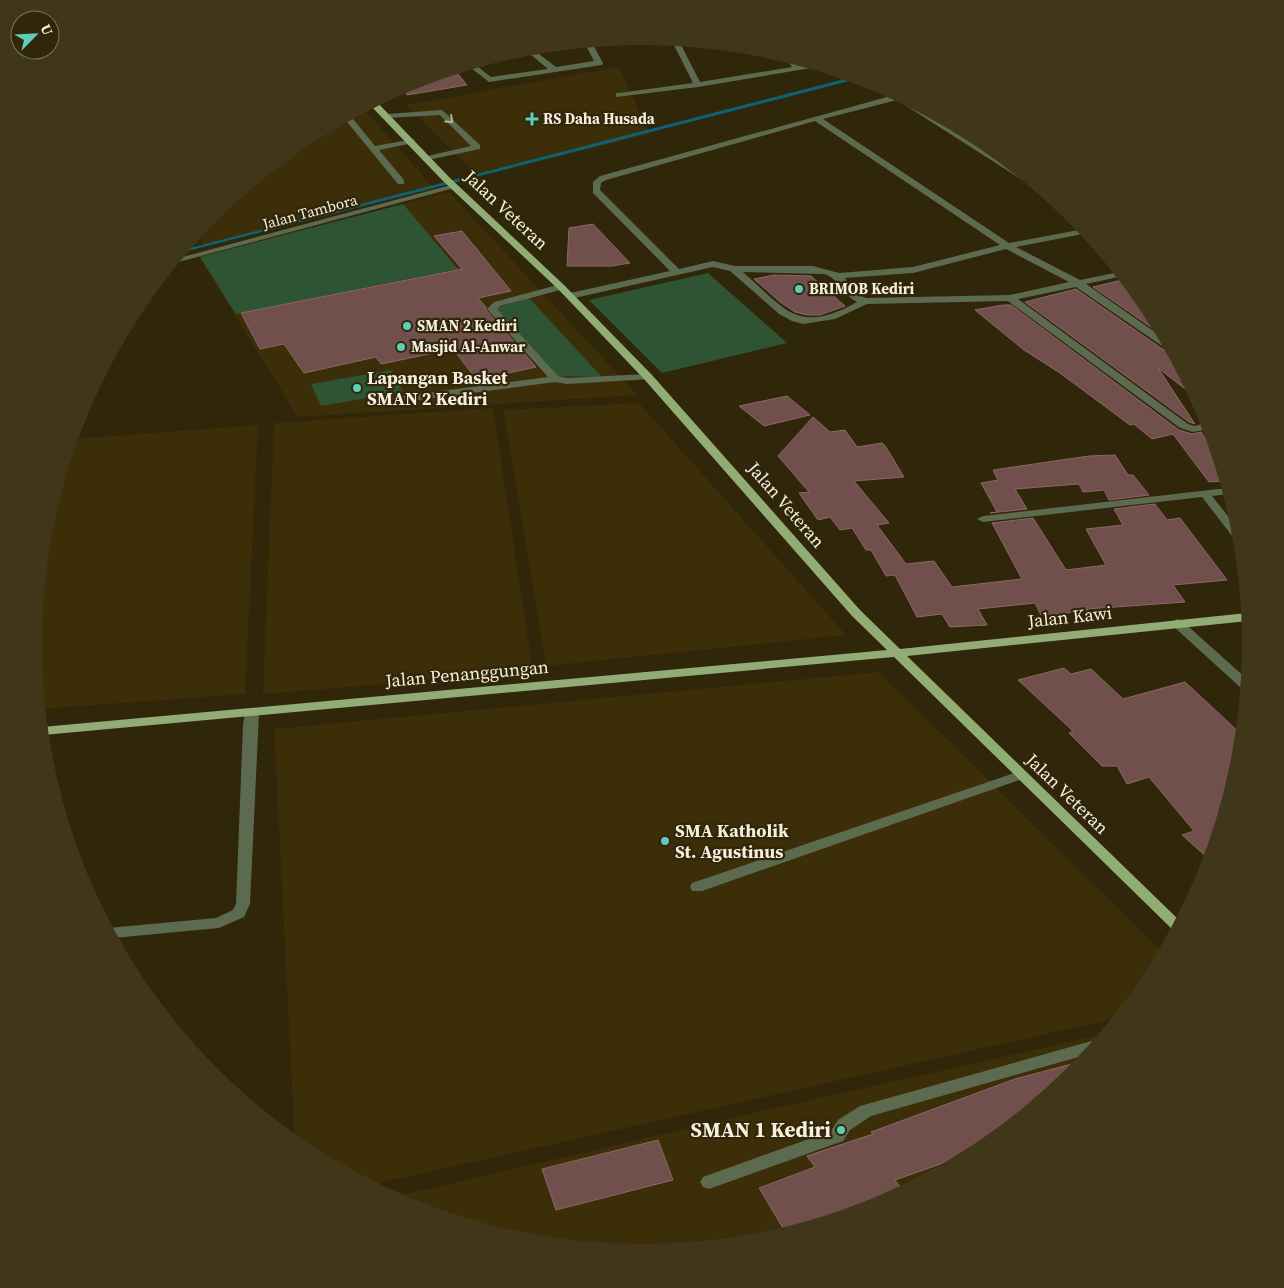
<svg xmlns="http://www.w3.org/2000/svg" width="1284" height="1288" viewBox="0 0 1284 1288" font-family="'Source Serif 4',serif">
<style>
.built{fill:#3c2e08}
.green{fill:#2e5433}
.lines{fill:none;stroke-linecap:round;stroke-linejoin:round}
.stream{fill:#0b6375;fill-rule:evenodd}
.building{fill:#714f4c;stroke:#8b6865}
.minor{fill:#5c6a4f;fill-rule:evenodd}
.major{fill:#91ad75;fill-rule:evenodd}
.oneway{stroke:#b1b39e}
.poi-dot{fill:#5dceb9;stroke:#302609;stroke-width:2}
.labels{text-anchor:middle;stroke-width:4.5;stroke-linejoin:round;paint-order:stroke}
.far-poi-label{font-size:15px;font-weight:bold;fill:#f6efdf;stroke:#302609;text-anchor:start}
.far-street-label{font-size:15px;fill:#f6efdf;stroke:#302609}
.street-label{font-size:18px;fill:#f6efdf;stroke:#302609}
.poi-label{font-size:18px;font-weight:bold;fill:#f6efdf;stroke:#302609;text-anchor:start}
.near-poi-label{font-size:21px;font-weight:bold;fill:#f6efdf;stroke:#302609;text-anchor:end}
</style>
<rect width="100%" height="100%" fill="#302609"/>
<!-- built -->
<path class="built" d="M619 67 650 134 478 176 406 105Z
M362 107 435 189 205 246 196 233 212 214 304 138Z
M449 192 637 395 298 417 198 256Z
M639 403 846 635 546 666 503 410Z
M493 408 533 672 263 694 274 423Z
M258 425 245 694 40 709 34 644 45 525 72 439Z
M879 672 1163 953 1148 982 1118 1018 370 1185 304 1150 295 1143 274 729Z
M1105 1034 1072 1074 980 1150 875 1206 760 1241 642 1252 523 1241 409 1206 393 1197 762 1111Z"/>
<!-- green -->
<path class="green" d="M403 204 458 269 236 314 200 257Z
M708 273 787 343 662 373 589 300Z
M529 298 602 377 555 376 496 308Z
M391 370 403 392 321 406 311 384Z"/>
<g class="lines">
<!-- stream -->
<path class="stream" d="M856 76 861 78 180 253 182 250Z"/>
</g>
<!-- building -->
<path class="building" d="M454 69 467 85 407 95 405 85Z
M593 224 630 263 612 266H567L569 228Z
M462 231 511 291 478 298 486 307V310L536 367 477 380 453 349 381 364 376 357 304 373 284 344 260 349 241 313 462 269 434 236Z
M774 275 811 276 845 306 820 315H807L795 312 780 302 754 279Z
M1126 279 1148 306 1164 336 1093 287Z
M1076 289 1164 350H1171L1170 354 1175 357 1197 398 1158 368 1195 424 1189 422 1025 302Z
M1003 305H1011L1179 430 1192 434 1201 432 1218 458 1225 481 1209 482 1173 434 1152 439 1134 424 1130 425 1060 373 1024 350 975 310Z
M787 396 810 415 764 426 739 406Z
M813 417 830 432 845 430 857 447 882 443 886 447 904 477 854 481 889 523 877 525 906 564 934 561 952 587 1022 579 992 523 1033 518 1066 570 1106 565 1086 529 1123 525 1114 509 1155 504 1167 520 1180 518 1227 580 1173 585 1185 602 1087 609 1088 611 1041 615 1035 603 978 609 987 625 950 627 942 614 917 617 895 575 886 576 871 550H866L852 528 840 530 830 517 818 520 799 493 809 492 778 456Z
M1115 455 1128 475H1133L1149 495 1109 500 1104 490 1083 492 1079 484 1015 489 1027 509 990 513 997 512 981 483 998 480 993 470 1089 456Z
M1064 668 1071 674 1091 669 1123 699 1185 682 1241 734 1238 763 1209 859 1182 835 1194 831 1149 777 1127 784 1117 766H1102L1069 733 1073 731 1018 680Z
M1083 1061 1072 1074 980 1150 895 1180 903 1191 874 1206 786 1233 759 1188 815 1167 807 1156 873 1134 871 1132 1015 1079Z
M658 1140 673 1180 556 1210 542 1169Z"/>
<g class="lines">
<!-- minor -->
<path class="minor" d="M671 39H678L700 82 792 67 783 54 792 57 800 66 814 64 823 66 698 87 616 97V93H619L693 83Z
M591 41 603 63 602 65 489 82 467 65 473 63 491 77 548 69 523 48 530 47 556 67 594 61 584 42Z
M898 94 1019 170 1043 190H1038L897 100 823 119 1009 243 1084 229 1088 233 1016 247 1080 280 1119 272 1123 276 1086 284 1165 339 1170 349 1165 348 1076 287 1018 299 1188 424 1194 426 1208 423 1209 429 1193 432 1180 428 1008 301 867 304 835 319 803 324 792 321 779 314 730 271 713 267 570 299 565 296 570 293 670 271 593 193V182L600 176ZM815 121 1000 245 913 267 839 273 813 266H735L713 261 679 269 600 190 601 183 606 180ZM1006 249 1069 282 1010 295 866 298 857 294 845 278 913 273ZM743 272 824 274C840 279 843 295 857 302 798 335 786 310 743 272Z
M442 110 480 145V149L423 161V157L471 146 440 115 387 118 383 116 387 114Z
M349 114 375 146 414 139V143L379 150 404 180V184H398L343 117Z
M451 185 458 187 171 264 175 259Z
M561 284 566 287 564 289 500 306 497 309 558 376 567 378 648 374 653 377 652 379 567 384 555 382 387 404 382 401 387 398 548 377 487 309 494 302Z
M1227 488 1229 494 1212 496 1239 530 1240 542 1236 541 1202 497 983 522 977 519 983 516Z
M1177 619 1181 620 1247 679 1246 689 1241 688 1173 626 1171 623Z
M252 709 259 713 250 904 244 917 219 928 113 938 108 928 216 918 233 910 236 904 243 725 245 713Z
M1020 771 1025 772 1027 775 1025 778 702 891H692L690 887 692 883Z
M1095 1040 1099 1041 1089 1054 871 1116 850 1130 843 1141 709 1189 703 1187 700 1182 703 1177 831 1131 838 1120 860 1106Z"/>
<!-- major -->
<path class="major" d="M375 100 449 177 564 285 652 375 860 610 900 649 1247 613 1248 621 907 656 1180 921 1175 932 894 657 43 735 42 727 887 650 852 616 644 379 558 289 443 181 369 104Z"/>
</g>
<!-- one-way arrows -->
<defs><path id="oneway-chevron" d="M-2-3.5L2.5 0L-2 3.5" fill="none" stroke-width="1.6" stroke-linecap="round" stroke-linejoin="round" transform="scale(1.25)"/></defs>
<use class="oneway" href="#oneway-chevron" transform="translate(450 120) rotate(42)"/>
<!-- markers -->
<g class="poi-dot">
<path d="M529.5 111.5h5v5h5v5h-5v5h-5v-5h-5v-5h5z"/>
<circle cx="799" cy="289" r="5"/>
<circle cx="407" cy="326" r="5"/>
<circle cx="401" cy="347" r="5"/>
<circle cx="357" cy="388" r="5"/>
<circle cx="665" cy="841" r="5"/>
<circle cx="841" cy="1130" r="5"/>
</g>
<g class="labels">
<!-- far-poi labels -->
<g class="far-poi-label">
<text x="543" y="124">RS Daha Husada</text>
<text x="809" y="294">BRIMOB Kediri</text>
<text x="417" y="331">SMAN 2 Kediri</text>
<text x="411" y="352">Masjid Al-Anwar</text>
</g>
<!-- far-street labels -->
<g class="far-street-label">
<text transform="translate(310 212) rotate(-15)" y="5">Jalan Tambora</text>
</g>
<!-- street labels -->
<g class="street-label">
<text transform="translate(506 210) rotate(43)" y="6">Jalan Veteran</text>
<text transform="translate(786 505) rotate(49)" y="6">Jalan Veteran</text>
<text transform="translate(1070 617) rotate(-6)" y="6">Jalan Kawi</text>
<text transform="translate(467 674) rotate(-5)" y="6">Jalan Penanggungan</text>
<text transform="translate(1067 794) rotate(44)" y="6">Jalan Veteran</text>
</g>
<!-- poi labels -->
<g class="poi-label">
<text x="367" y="384">Lapangan Basket<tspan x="367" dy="21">SMAN 2 Kediri</tspan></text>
<text x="675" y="837">SMA Katholik<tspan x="675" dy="21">St. Agustinus</tspan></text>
</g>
<!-- near-poi labels -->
<g class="near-poi-label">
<text x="831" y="1137">SMAN 1 Kediri</text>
</g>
</g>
<!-- crop -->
<path d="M0 0H1284V1288H0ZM641 45H643A599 599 0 0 1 1242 644V645A599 599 0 0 1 643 1244H641A599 599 0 0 1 42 645V644A599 599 0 0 1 641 45Z" fill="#40361a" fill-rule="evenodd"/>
<!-- north arrow -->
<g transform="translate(35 35) rotate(66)"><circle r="24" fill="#302609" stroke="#7f765f"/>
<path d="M0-4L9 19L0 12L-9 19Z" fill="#5dceb9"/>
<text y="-8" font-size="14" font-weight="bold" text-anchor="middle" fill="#f6efdf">U</text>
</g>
</svg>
